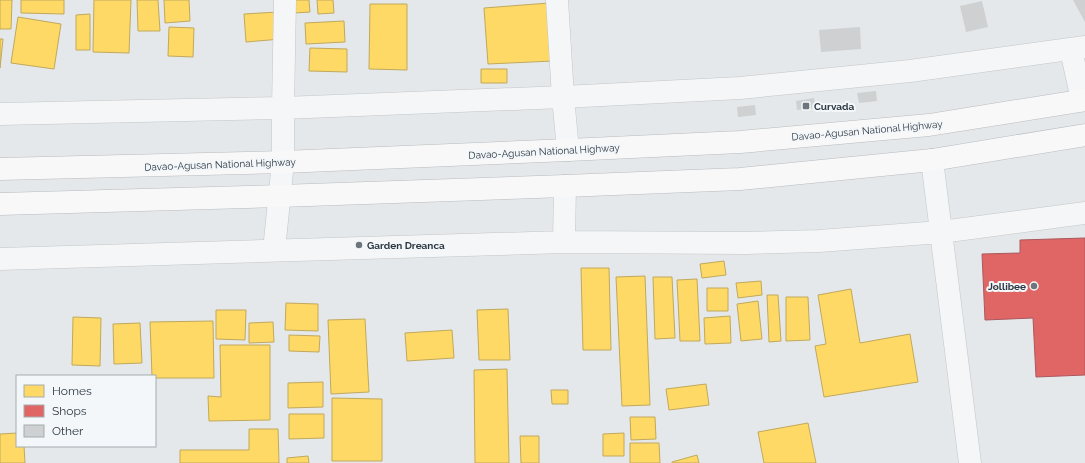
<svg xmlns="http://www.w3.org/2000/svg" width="1085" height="463" viewBox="0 0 1085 463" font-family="Raleway,sans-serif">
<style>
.homes{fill:#ffd966;stroke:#c0a95c}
.shops{fill:#e06666;stroke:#aa585c}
.building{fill:#ced0d2}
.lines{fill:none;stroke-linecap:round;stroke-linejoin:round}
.minor-casing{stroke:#c3c6c8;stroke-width:23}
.highway-casing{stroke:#b8bbbe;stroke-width:23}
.minor{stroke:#f5f6f7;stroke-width:22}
.highway{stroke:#f8f8f8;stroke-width:22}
.poi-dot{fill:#6d767d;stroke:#f4f7f9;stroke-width:1.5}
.labels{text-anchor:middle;stroke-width:4;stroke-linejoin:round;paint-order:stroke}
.poi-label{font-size:10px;font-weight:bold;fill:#2c3843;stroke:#f4f7f9;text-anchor:start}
.street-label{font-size:10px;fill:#2c3843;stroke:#f4f7f9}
</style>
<rect width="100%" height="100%" fill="#e5e8ea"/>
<!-- homes -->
<path class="homes" d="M0 0H12L11 29H0Z
M21 0H64V14L21 13Z
M94 0H131L129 53 93 52Z
M137 0H158L160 31H138Z
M164 0H189L190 21 165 23Z
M293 0H309L310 12 294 13Z
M317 0H333L334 13 318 14Z
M549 3 553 61 488 64 484 8Z
M370 4H407V70L369 69Z
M278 12 281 39 246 42 244 14Z
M90 14V50H76V15Z
M18 17 61 24 54 69 11 63Z
M344 21 345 42 306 44 305 23Z
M169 27 194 28 193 57 168 56Z
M0 39H3L0 68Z
M310 48 347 49V72L309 71Z
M481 69H507V83H481Z
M724 261 726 275 702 278 700 264Z
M581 268H609L611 350H583Z
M645 276 650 405 622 406 616 277Z
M653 277H672L675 338 655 339Z
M697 279 700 341H680L677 280Z
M761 281 762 295 738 298 736 283Z
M707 288H728V311H707Z
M851 289 860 343 910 334 918 382 824 397 815 346 826 344 818 295Z
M767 295H778L781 341 769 342Z
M786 297H808L810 340 786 341Z
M758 301 762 339 741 341 737 304Z
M286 303 318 304V331L285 330Z
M508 309 510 360H479L477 310Z
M216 310H246L245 340 216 339Z
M730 316 731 343 705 344 704 318Z
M73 317 101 318 100 366 72 365Z
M365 319 369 392 331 394 328 320Z
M213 321 214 378H155V376H152L150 322Z
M273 322 274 342 249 343V323Z
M140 323 142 363 114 364 113 324Z
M452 330 454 358 407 361 405 333Z
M289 335 320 336 319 352 289 351Z
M220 345H270V420L209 421 208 396 221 397Z
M507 369 509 463H475L474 370Z
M323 382V407L288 408V383Z
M706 384 709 405 669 410 666 389Z
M551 390H568V404H552Z
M332 398 382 399V461H332Z
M289 414H324V438L289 439Z
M630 417H655L656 439 631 440Z
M808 423 816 463H764L758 432Z
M249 429H278L279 463H180V450H249Z
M17 433V446H24L25 463H0V434Z
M624 433V456H603V434Z
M520 436H539V463H521Z
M630 443H659L660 463H630Z
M697 455 699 463H672V462Z
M308 456 309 463H287V458Z"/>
<!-- shops -->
<path class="shops" d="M1085 238V375L1036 377 1033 318 985 320 982 254 1020 253V240Z"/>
<!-- building -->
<path class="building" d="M1073 0H1085V22Z
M982 1 988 27 966 32 960 6Z
M860 27 861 49 821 52 819 30Z
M876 91 877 101 859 103 857 93Z
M814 98 816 108 797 110 796 101Z
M755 105 756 115 738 117 737 107Z"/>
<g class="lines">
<!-- minor casing -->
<g class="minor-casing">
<path id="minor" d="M557 0 563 97 568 150
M1071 50 1082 100
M0 114 283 108 563 97 740 88 910 71 1085 47
M932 160 970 463
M564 242 565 186
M274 250 283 162V108L285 0
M0 259 564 242 747 243 819 241 941 232 1085 213"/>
</g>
<!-- highway casing -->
<g class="highway-casing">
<path id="highway" d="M0 169 283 162 568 150 740 142 929 125 1085 100
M0 204 280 196 565 186 740 179 932 160 1085 135"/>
</g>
<!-- minor -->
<use href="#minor" class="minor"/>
<!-- highway -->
<use href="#highway" class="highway"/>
</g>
<!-- markers -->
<g class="poi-dot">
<rect x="802" y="102" width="8" height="8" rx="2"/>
<circle cx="359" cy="245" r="4"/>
<circle cx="1034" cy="286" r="4"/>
</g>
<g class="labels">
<!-- poi labels -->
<g class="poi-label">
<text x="814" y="110">Curvada</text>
<text x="367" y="249">Garden Dreanca</text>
<text x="1026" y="290" text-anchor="end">Jollibee</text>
</g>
<!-- street labels -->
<g class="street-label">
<text transform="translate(867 130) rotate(-5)" y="4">Davao-Agusan National Highway</text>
<text transform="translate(544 151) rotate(-3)" y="4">Davao-Agusan National Highway</text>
<text transform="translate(220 164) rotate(-2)" y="4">Davao-Agusan National Highway</text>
</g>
</g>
<!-- legend -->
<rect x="16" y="375" width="140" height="72" fill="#f4f7f9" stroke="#a4abb0"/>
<rect x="24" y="385" width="20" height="12" fill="#ffd966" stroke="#a4abb0"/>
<text x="52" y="395" font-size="12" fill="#2c3843">Homes</text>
<rect x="24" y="405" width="20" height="12" fill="#e06666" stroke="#a4abb0"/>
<text x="52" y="415" font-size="12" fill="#2c3843">Shops</text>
<rect x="24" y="425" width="20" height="12" fill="#ced0d2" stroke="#a4abb0"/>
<text x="52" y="435" font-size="12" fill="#2c3843">Other</text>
</svg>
